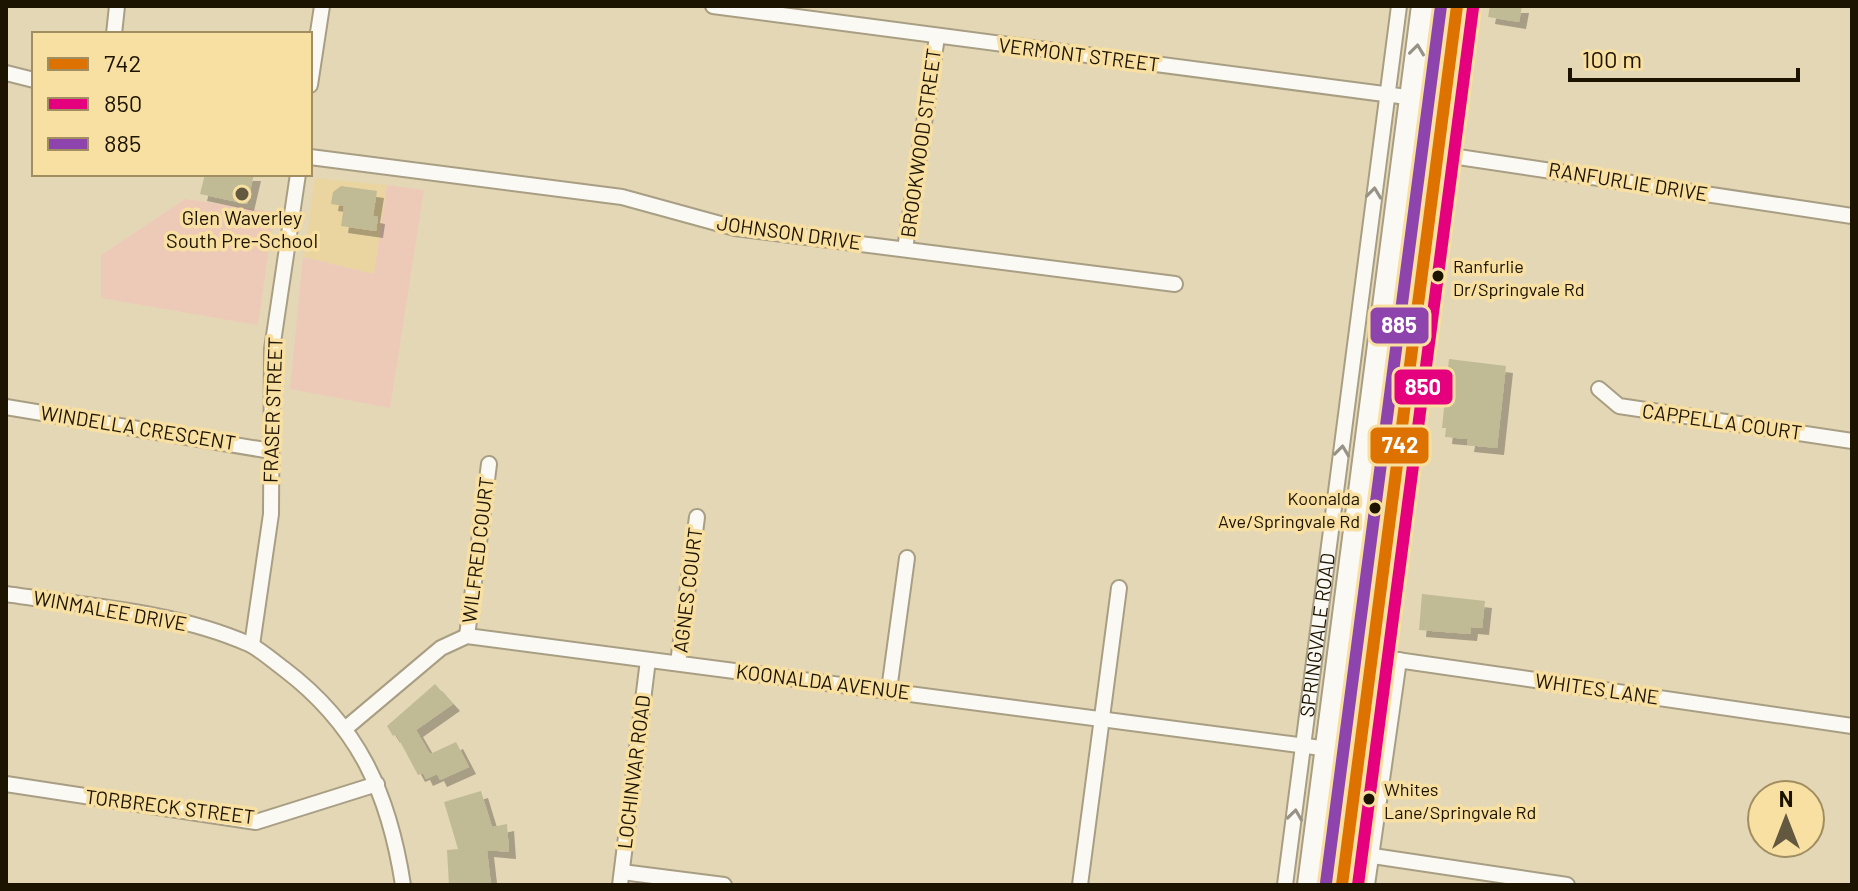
<svg xmlns="http://www.w3.org/2000/svg" width="1858" height="891" viewBox="0 0 1858 891" font-family="Barlow,sans-serif">
<style>
.built{fill:#ead5a1}
.green{fill:#edcab8}
.building{fill:#c0ba95;filter:url(#shadow)}
.lines{fill:none;stroke-linecap:round;stroke-linejoin:round}
.minor-casing{stroke:#a89e83;stroke-width:18}
.trunk-casing{stroke:#a89e83;stroke-width:26}
.minor{stroke:#fbf9f4;stroke-width:14}
.trunk{stroke:#fbf9f4;stroke-width:22}
.bus-1-casing{stroke:#f8dfa2;stroke-width:18}
.bus-2-casing{stroke:#f8dfa2;stroke-width:18}
.bus-3-casing{stroke:#f8dfa2;stroke-width:18}
.bus-1{stroke:#dd7200;stroke-width:12}
.bus-2{stroke:#e5007d;stroke-width:12}
.bus-3{stroke:#8e44ad;stroke-width:12}
.oneway{stroke:#979286}
.poi-dot{fill:#635840;stroke:#f8dfa2;stroke-width:3}
.bus-dot{fill:#1d1400;stroke:#f8dfa2;stroke-width:3}
.labels{text-anchor:middle;stroke-width:7;stroke-linejoin:round;paint-order:stroke}
.bus-label{font-size:18px;fill:#1d1400;stroke:#f8dfa2;text-anchor:start}
.street-label{font-size:20px;fill:#1d1400;stroke:#f8dfa2}
.poi-label{font-size:20px;fill:#1d1400;stroke:#f8dfa2}
.line-badge{stroke:#f8dfa2;stroke-width:3}
.badge-label{font-size:22px;text-anchor:middle;font-weight:bold;fill:#fff}
</style>
<defs>
<filter id="shadow"><feDropShadow dx="7" dy="7" stdDeviation="0" flood-color="#0004"/></filter>
</defs>
<rect width="100%" height="100%" fill="#e4d7b6"/>
<!-- built -->
<path class="built" d="M315 178 387 185 374 274 304 257Z"/>
<!-- green -->
<path class="green" d="M387 185 424 190 390 408 290 389 303 257 374 274Z
M185 199 274 212 258 325 101 298V255Z"/>
<!-- building -->
<path class="building" d="M1490 6H1522L1519 22 1488 17Z
M205 174H254L247 204 200 194Z
M341 186 377 191 373 216 378 217 376 231 341 226 344 206 331 204 333 192Z
M1449 359 1506 366 1497 448 1467 445 1468 439 1445 437 1446 428H1442Z
M1422 594 1485 601 1482 628 1471 627 1470 634 1419 630Z
M435 684 453 704 416 730 430 754 456 742 469 767 440 780 437 774 426 779 423 773 418 775 396 734 393 736 387 726Z
M481 791 492 827 507 824 509 852 487 850 491 885H449L447 850 458 849 444 802Z"/>
<g class="lines">
<!-- minor casing -->
<g class="minor-casing">
<g id="minor">
<path d="M713 6 1445 102"/>
<path d="M114 34 117 6"/>
<path d="M6 73 34 80"/>
<path d="M310 85 322 6"/>
<path d="M1405 149 1852 216"/>
<path d="M310 157 622 197 735 228 1175 284"/>
<path d="M905 249 937 37"/>
<path d="M1599 389 1619 406 1852 441"/>
<path d="M6 407 271 451"/>
<path d="M6 594C87 606 174 611 249 644 261 650 273 661 284 669 359 726 389 794 403 885"/>
<path d="M467 636 489 464"/>
<path d="M252 645 271 514 272 349 298 174"/>
<path d="M1342 652 1852 726"/>
<path d="M678 663 697 517"/>
<path d="M889 690 907 558"/>
<path d="M346 728 441 648 467 636 1329 749"/>
<path d="M6 784 256 822 377 784"/>
<path d="M1373 856 1567 885"/>
<path d="M622 872 724 885"/>
<path d="M620 885 648 660"/>
<path d="M1080 885 1119 588"/>
<path id="s1" d="M1285 885 1399 6"/>
<path d="M1367 885 1399 660"/>
</g>
</g>
<!-- trunk casing -->
<g class="trunk-casing">
<path id="trunk" d="M1309 885 1423 6
M1342 885 1457 6"/>
</g>
<!-- minor -->
<use href="#minor" class="minor"/>
<!-- trunk -->
<use href="#trunk" class="trunk"/>
<!-- bus-1 casing -->
<g class="bus-1-casing">
<path id="bus-1" d="M1342 885 1457 6"/>
</g>
<!-- bus-2 casing -->
<g class="bus-2-casing">
<path id="bus-2" d="M1358 885 1473 8"/>
</g>
<!-- bus-3 casing -->
<g class="bus-3-casing">
<path id="bus-3" d="M1326 883 1441 6"/>
</g>
<!-- bus-1 -->
<use href="#bus-1" class="bus-1"/>
<!-- bus-2 -->
<use href="#bus-2" class="bus-2"/>
<!-- bus-3 -->
<use href="#bus-3" class="bus-3"/>
</g>
<!-- one-way arrows -->
<defs><path id="oneway-chevron" d="M-2-3.5L2.5 0L-2 3.5" fill="none" stroke-width="1.6" stroke-linecap="round" stroke-linejoin="round" transform="scale(2)"/></defs>
<g class="oneway">
<use href="#oneway-chevron" transform="translate(1417 50) rotate(-83)"/>
<use href="#oneway-chevron" transform="translate(1374 193) rotate(-83)"/>
<use href="#oneway-chevron" transform="translate(1342 451) rotate(-83)"/>
<use href="#oneway-chevron" transform="translate(1295 815) rotate(-82)"/>
</g>
<!-- markers -->
<circle class="poi-dot" cx="242" cy="194" r="8"/>
<g class="bus-dot">
<circle cx="1438" cy="276" r="7"/>
<circle cx="1375" cy="508" r="7"/>
<circle cx="1369" cy="799" r="7"/>
</g>
<g class="labels">
<!-- bus labels -->
<g class="bus-label">
<text x="1453" y="273">Ranfurlie<tspan x="1453" dy="23">Dr/Springvale Rd</tspan></text>
<text x="1360" y="505" text-anchor="end">Koonalda<tspan x="1360" dy="23">Ave/Springvale Rd</tspan></text>
<text x="1384" y="796">Whites<tspan x="1384" dy="23">Lane/Springvale Rd</tspan></text>
</g>
<!-- street labels -->
<g class="street-label">
<text transform="translate(1079 55) rotate(7)" y="7">VERMONT STREET</text>
<text transform="translate(921 143) rotate(-82)" y="7">BROOKWOOD STREET</text>
<text transform="translate(1628 182) rotate(9)" y="7">RANFURLIE DRIVE</text>
<text transform="translate(789 233) rotate(8)" y="7">JOHNSON DRIVE</text>
<text transform="translate(273 410) rotate(-88)" y="7">FRASER STREET</text>
<text transform="translate(1722 422) rotate(8)" y="7">CAPPELLA COURT</text>
<text transform="translate(138 428) rotate(9)" y="7">WINDELLA CRESCENT</text>
<text transform="translate(478 550) rotate(-83)" y="7">WILFRED COURT</text>
<text transform="translate(688 590) rotate(-83)" y="7">AGNES COURT</text>
<text transform="translate(110 611) rotate(10)" y="7">WINMALEE DRIVE</text>
<text dy="7" stroke="none"><textPath href="#s1" startOffset="252">SPRINGVALE ROAD</textPath></text>
<text transform="translate(823 682) rotate(7)" y="7">KOONALDA AVENUE</text>
<text transform="translate(1597 689) rotate(8)" y="7">WHITES LANE</text>
<text transform="translate(634 772) rotate(-83)" y="7">LOCHINVAR ROAD</text>
<text transform="translate(170 807) rotate(7)" y="7">TORBRECK STREET</text>
</g>
<!-- poi labels -->
<g class="poi-label">
<text x="242" y="225">Glen Waverley<tspan x="242" dy="23">South Pre-School</tspan></text>
</g>
</g>
<g class="line-badge">
<rect x="1369" y="306" width="61" height="39" rx="8" fill="#8e44ad"/>
<rect x="1393" y="368" width="61" height="38" rx="8" fill="#e5007d"/>
<rect x="1369" y="426" width="61" height="39" rx="8" fill="#dd7200"/>
</g>
<g class="badge-label">
<text x="1399" y="333">885</text>
<text x="1423" y="395">850</text>
<text x="1400" y="453">742</text>
</g>
<!-- border -->
<rect width="1858" height="891" fill="none" stroke="#1d1400" stroke-width="16"/>
<!-- legend -->
<rect x="32" y="32" width="280" height="144" fill="#f8dfa2" stroke="#a08e61" stroke-width="2"/>
<rect x="48" y="58" width="40" height="12" fill="#dd7200" stroke="#a08e61" stroke-width="2"/>
<text x="104" y="72" font-size="24" fill="#1d1400">742</text>
<rect x="48" y="98" width="40" height="12" fill="#e5007d" stroke="#a08e61" stroke-width="2"/>
<text x="104" y="112" font-size="24" fill="#1d1400">850</text>
<rect x="48" y="138" width="40" height="12" fill="#8e44ad" stroke="#a08e61" stroke-width="2"/>
<text x="104" y="152" font-size="24" fill="#1d1400">885</text>
<!-- north arrow -->
<g transform="translate(1786 819)"><circle r="38" fill="#f8dfa2" stroke="#a08e61" stroke-width="2"/>
<path d="M0-6L14 30L0 20L-14 30Z" fill="#635840"/>
<text y="-12" font-size="22" font-weight="bold" text-anchor="middle" fill="#1d1400">N</text>
</g>
<!-- scale -->
<path d="M1570 68v12h228v-12" fill="none" stroke="#1d1400" stroke-width="4"/>
<text x="1582" y="68" font-size="24" fill="#1d1400" stroke="#f8dfa2" stroke-width="6" paint-order="stroke">100 m</text>
</svg>
